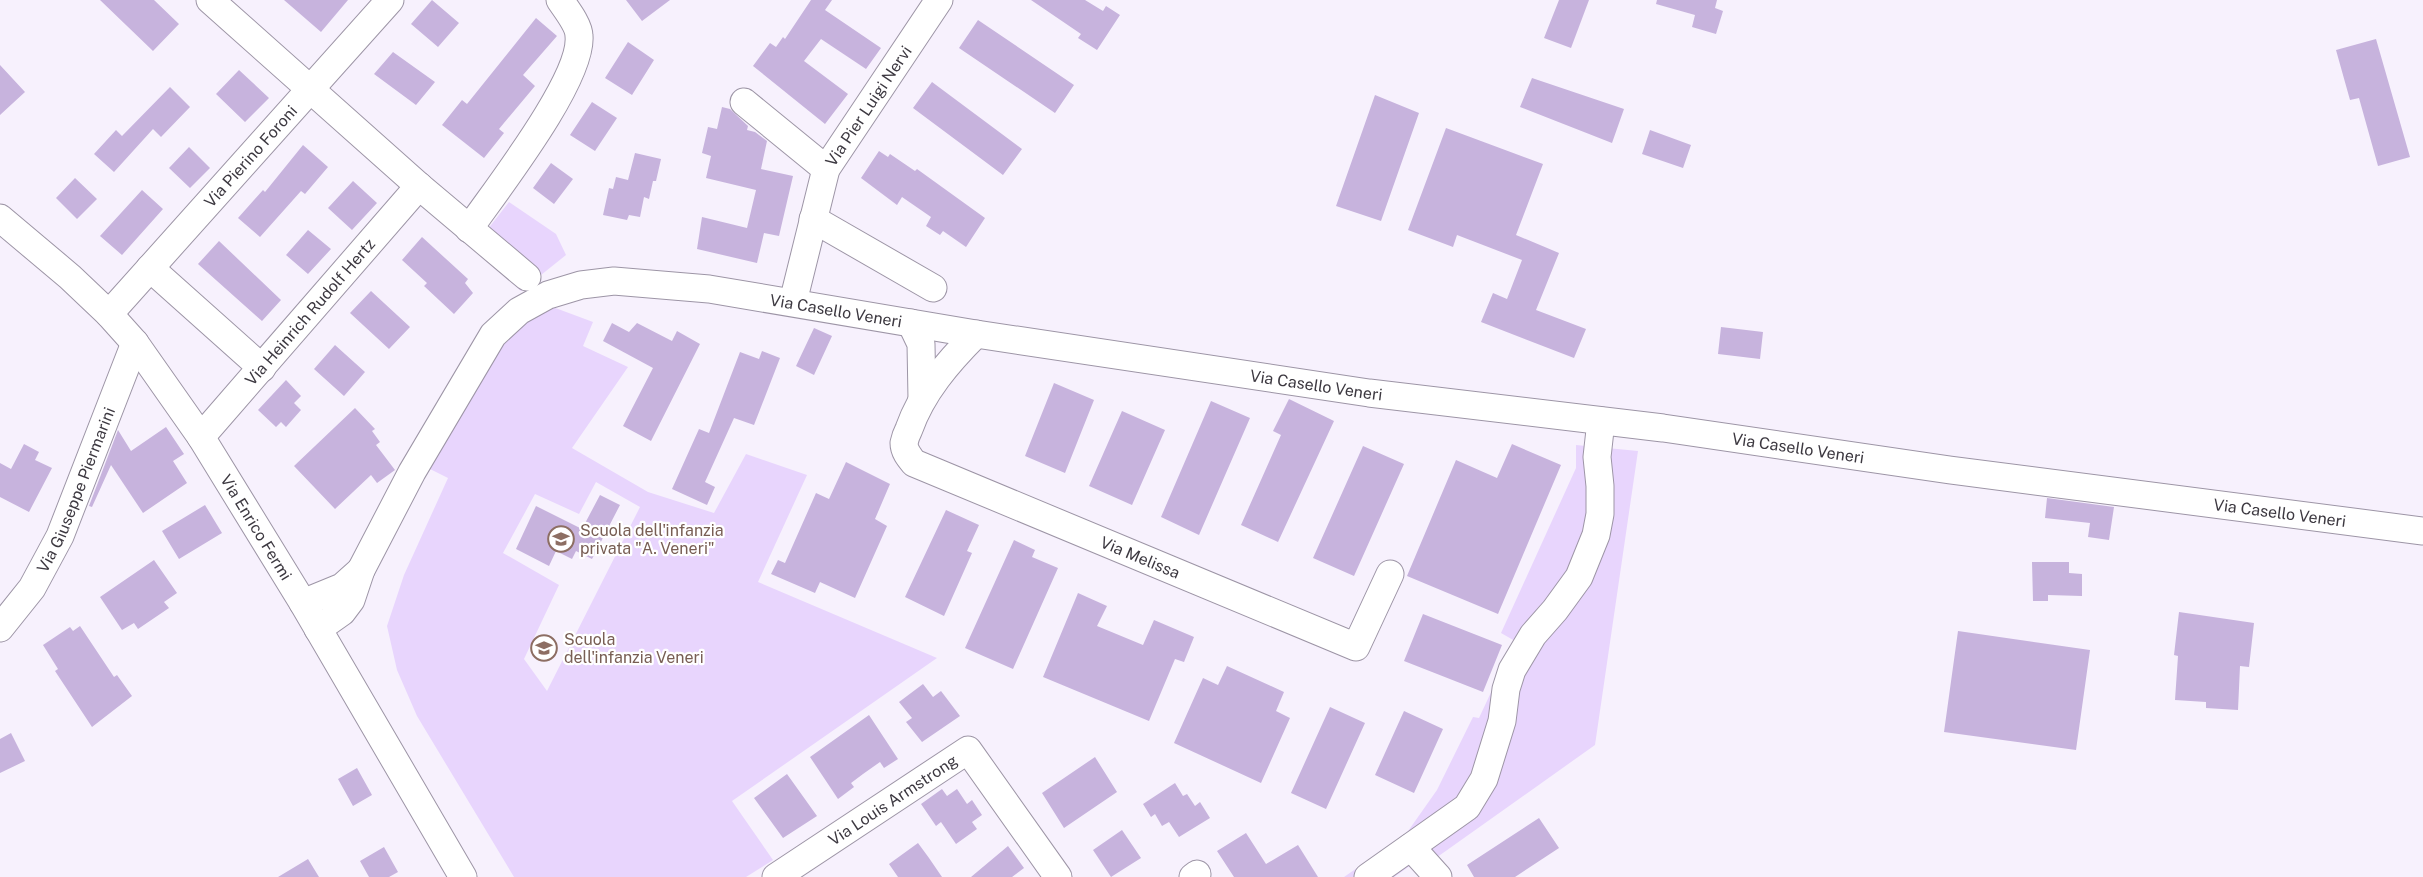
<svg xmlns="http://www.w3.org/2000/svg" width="2423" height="877" viewBox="0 0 2423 877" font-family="'Public Sans',sans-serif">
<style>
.green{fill:#e8d5fd;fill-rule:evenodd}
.building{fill:#c7b3dd}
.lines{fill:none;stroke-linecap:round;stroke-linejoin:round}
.minor-casing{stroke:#9d95a6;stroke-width:29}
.minor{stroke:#fff;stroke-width:27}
.labels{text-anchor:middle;stroke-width:4.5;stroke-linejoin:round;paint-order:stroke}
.street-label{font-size:16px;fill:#3d3941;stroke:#fff}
.education-label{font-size:16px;fill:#785e54;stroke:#fff;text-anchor:start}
</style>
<rect width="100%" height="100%" fill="#f7f1fd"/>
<!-- green -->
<path class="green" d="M509 202 556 234 566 255 521 291 473 248Z
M550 306 593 322 583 346 628 367 572 448 648 492 714 513 746 454 807 475 758 582 937 658 732 801 773 860 746 877H514L417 716 397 670 387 626 404 575 448 478 426 467 499 341 524 321ZM596 482 640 507 547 691 524 659 559 585 503 553 535 494 579 514Z
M1576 445 1638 451 1595 745 1419 870 1414 863 1394 877H1344L1406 834 1437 790 1473 717 1479 718 1515 641 1501 633 1576 468Z"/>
<!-- building -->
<path class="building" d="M100 0H154L179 24 153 51Z
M284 0H348L321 32Z
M432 0 459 23 438 47 411 24Z
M626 0H670L642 21Z
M811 0H832L825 10 881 48 866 69 821 39 804 61 848 94 825 124 753 66 770 43 776 47 783 37 785 39Z
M1031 0H1085L1103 11 1106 6 1120 15 1097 50 1078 38 1081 34Z
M1559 0H1589L1571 48 1544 38Z
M1657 0H1717L1715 8 1723 11 1716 34 1692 27 1695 15 1656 4Z
M536 18 557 36 523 75 535 86 499 129 504 133 484 158 442 125 462 100 467 104Z
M978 20 1074 85 1055 113 959 48Z
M2376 39 2410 157 2378 166 2359 98 2350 100 2336 50Z
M628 42 654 60 632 95 605 78Z
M393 52 435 82 416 105 374 74Z
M0 65 25 92 0 115Z
M239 70 269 98 245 122 216 94Z
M1532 78 1624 109 1612 143 1520 107Z
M932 82 1022 149 1003 175 913 108Z
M170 87 190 107 161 137 153 129 114 172 94 154 116 130 122 136Z
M1375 95 1419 113 1381 221 1336 206Z
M592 102 617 118 595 151 570 135Z
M722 107 730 109 748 126 747 130 755 132 767 141 761 169 793 176 779 236 764 233 757 263 697 249 702 217 747 228 756 190 706 178 711 156 702 153 708 127 717 129Z
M1446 128 1543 164 1516 235 1559 253 1536 310 1586 329 1574 358 1481 322 1493 293 1507 299 1522 260 1457 235 1453 247 1408 230Z
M1650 130 1691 145 1683 168 1642 154Z
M303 145 328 167 305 194 301 191 260 237 238 218 263 190 265 192Z
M189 147 210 168 190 188 169 168Z
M879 151 888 157 890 154 915 171 917 169 985 218 966 247 943 231 940 235 926 226 931 217 902 197 897 205 861 178Z
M635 153 661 159 656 181H653L649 199 644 197 640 217 629 215 627 220 603 215 609 188 613 189 616 177 628 180Z
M551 163 573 179 554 204 533 188Z
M75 178 97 199 77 219 56 198Z
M353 181 377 203 352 230 328 208Z
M142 190 163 209 122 255 100 236Z
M308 230 331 249 308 274 286 255Z
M422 237 468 279 465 283 473 293 454 314 424 286 427 283 402 260Z
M219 241 281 300 262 321 198 264Z
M371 291 410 327 389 349 350 313Z
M612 323 629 332 637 323 672 341 677 331 700 344 651 441 623 426 653 368 603 341Z
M1721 327 1763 332 1760 359 1718 354Z
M814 328 832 336 814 375 796 366Z
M335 345 365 372 344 396 314 369Z
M762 351 780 358 754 425 734 418 705 482 715 487 707 505 672 489 699 429 709 433 740 352 759 359Z
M286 380 301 396 294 403 301 410 286 427 281 422 276 427 258 410Z
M1054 383 1094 400 1065 473 1025 456Z
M1289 399 1334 421 1278 542 1241 525 1281 435 1273 431Z
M1211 401 1250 418 1199 535 1161 517Z
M355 408 375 429 372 431 380 442 376 445 395 470 377 483 371 475 335 509 294 466Z
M1122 411 1165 430 1132 505 1089 486Z
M166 427 184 454 173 461 187 483 143 513 111 465 92 507 89 506 118 430 131 451Z
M24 444 39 452 35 460 52 468 29 512 0 497V463L11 469Z
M1512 444 1561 465 1498 614 1407 576 1456 460 1497 478Z
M1363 446 1404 464 1354 576 1313 558Z
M846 462 890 484 875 519 887 526 855 598 820 582 815 593 771 574 778 560 785 563 816 493 829 499Z
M600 495 620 505 592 559 576 551 572 559 556 551 549 566 516 549 536 506 582 529Z
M2047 498 2114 507 2109 540 2088 537 2090 523 2045 518Z
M205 505 222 533 179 559 162 531Z
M946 510 979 525 967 551 972 553 944 616 905 597Z
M1014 540 1035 550 1032 557 1058 568 1013 669 965 648Z
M154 560 177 593 164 602 169 608 138 629 134 623 122 630 100 597Z
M2032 562H2069V573L2082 574V596L2048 595V601H2033Z
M1078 593 1107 606 1097 626 1143 645 1154 620 1194 637 1184 662 1175 659 1149 721 1043 677Z
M2179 612 2254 623 2249 667 2240 666 2238 710 2206 708V702L2175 700 2178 656 2174 655Z
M1423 614 1502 645 1483 692 1404 661Z
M80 626 114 677 117 675 132 696 92 727 55 671 58 669 43 645 70 627 73 631Z
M1958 631 2090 650 2076 750 1944 732Z
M1227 666 1284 692 1276 711 1290 718 1261 783 1174 743 1203 678 1218 685Z
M923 684 933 697 941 691 960 716 922 742 906 722 912 718 899 702Z
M1330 707 1365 723 1326 809 1291 793Z
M1404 711 1443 729 1414 793 1375 775Z
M869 715 898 759 884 768 880 762 863 774 851 783 854 787 838 799 810 757Z
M11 733 25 761 0 773V739Z
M1095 757 1117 792 1064 828 1042 793Z
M357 768 372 795 353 806 338 779Z
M787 774 817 816 783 838 754 798Z
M1175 783 1183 796 1187 794 1195 806 1200 802 1210 818 1179 837 1169 822 1162 826 1155 814 1151 817 1143 804Z
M942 789 947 796 957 789 967 804 972 800 982 815 972 822 977 829 956 844 941 822 936 826 921 804Z
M1539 818 1559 848 1515 877H1474L1467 865Z
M1122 830 1141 858 1111 877 1093 850Z
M1246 833 1266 864 1298 845 1318 877H1234L1217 851Z
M918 843 929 858 942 877H898L889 864Z
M1008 846 1024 868 1012 877H971Z
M384 847 398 872 389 877H369L360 861Z
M308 859 319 877H278Z"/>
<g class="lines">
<!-- minor casing -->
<g class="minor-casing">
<g id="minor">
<path d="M210 0 419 186 527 277"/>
<path d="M744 102 826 169"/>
<path id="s1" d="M0 218 70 277 109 314 135 343 201 437 303 603 463 877"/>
<path d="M813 219 933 288"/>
<path d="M469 229C496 190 583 79 579 36 579 25 566 9 560 0"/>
<path d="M150 268 262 368"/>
<path id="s2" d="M793 302 826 169 939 0"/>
<path id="s3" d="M109 314 390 0"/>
<path d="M911 323 921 344 922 399"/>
<path id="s4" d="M976 334C948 362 922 392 909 429 907 433 905 438 904 443 904 451 909 457 914 463L1356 647 1390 574"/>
<path id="s5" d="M201 437 419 186"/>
<path d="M303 603 342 587 361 570"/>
<path id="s6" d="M0 628 32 588 60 536 135 343"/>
<path id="s7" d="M318 629 342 612 351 600 361 570 412 472 493 335 519 311 548 295 581 285 614 281 709 289 976 334 1369 393 1663 428 1950 470 2423 531"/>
<path d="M1411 847 1438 877"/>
<path id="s8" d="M776 877 968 750 1058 877"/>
<path d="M1193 877 1197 874"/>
<path d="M1368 877 1467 807 1484 779 1502 721 1506 689 1512 670 1533 635 1555 610 1579 577 1596 535 1600 514V486L1597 457 1601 421"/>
</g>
</g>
<!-- minor -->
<use href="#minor" class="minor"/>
</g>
<!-- icons -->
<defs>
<g id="school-ring" transform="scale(1.35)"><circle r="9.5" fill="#fff" stroke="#8d6e63" stroke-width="1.5"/><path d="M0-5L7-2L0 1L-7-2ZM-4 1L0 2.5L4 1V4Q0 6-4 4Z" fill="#8d6e63"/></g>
</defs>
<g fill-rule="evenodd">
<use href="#school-ring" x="561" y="539"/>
<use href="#school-ring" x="544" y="648"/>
</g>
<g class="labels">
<!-- street labels -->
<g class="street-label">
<text dy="6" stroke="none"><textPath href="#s2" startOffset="213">Via Pier Luigi Nervi</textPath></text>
<text dy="6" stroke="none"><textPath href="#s3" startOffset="212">Via Pierino Foroni</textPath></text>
<text dy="6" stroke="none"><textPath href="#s7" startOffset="706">Via Casello Veneri</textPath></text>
<text dy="6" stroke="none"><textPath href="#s5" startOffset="166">Via Heinrich Rudolf Hertz</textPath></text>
<text dy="6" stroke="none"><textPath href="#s7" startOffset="1192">Via Casello Veneri</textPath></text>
<text dy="6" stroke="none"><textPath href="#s7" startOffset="1678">Via Casello Veneri</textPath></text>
<text dy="6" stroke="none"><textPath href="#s6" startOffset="159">Via Giuseppe Piermarini</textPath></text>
<text dy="6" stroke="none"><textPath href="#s7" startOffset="2164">Via Casello Veneri</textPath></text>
<text dy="6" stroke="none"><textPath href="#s1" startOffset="405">Via Enrico Fermi</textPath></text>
<text dy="6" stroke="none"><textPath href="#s4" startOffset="400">Via Melissa</textPath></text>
<text dy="6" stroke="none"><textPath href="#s8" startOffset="140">Via Louis Armstrong</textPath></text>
</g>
<!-- education labels -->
<g class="education-label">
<text x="580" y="536">Scuola dell'infanzia<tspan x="580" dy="18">privata "A. Veneri"</tspan></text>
<text x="564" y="645">Scuola<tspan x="564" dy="18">dell'infanzia Veneri</tspan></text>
</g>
</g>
</svg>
